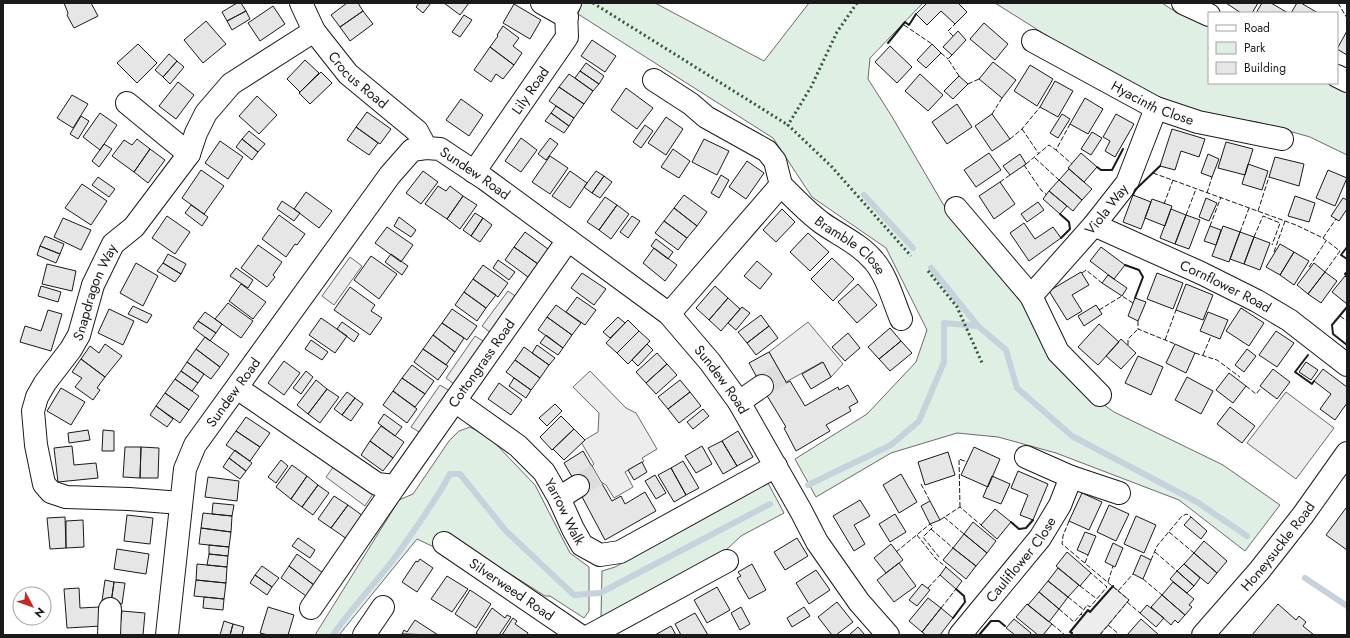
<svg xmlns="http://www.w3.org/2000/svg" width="1350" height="638" viewBox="0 0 1350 638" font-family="Jost,sans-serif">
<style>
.green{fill:#e0efe3;stroke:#6a6a6a}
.parking{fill:#ededed;stroke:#6a6a6a}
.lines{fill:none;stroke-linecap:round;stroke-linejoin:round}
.stream{stroke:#c6d2dc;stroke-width:6}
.building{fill:#e6e6e6;stroke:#1a1a1a}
.minor-tunnel{stroke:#ddd;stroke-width:22;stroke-dasharray:22 11;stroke-linecap:butt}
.minor-casing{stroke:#1a1a1a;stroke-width:24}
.minor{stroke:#fff;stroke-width:22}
.hedge{stroke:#2b5a34;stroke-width:3;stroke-dasharray:2 3;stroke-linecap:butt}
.fence{stroke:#1a1a1a;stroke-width:1;stroke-dasharray:5 2;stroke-linecap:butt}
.wall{stroke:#1a1a1a;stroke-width:2}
.labels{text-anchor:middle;stroke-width:3;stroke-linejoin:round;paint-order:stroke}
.street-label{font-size:14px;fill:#1a1a1a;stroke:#fff}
</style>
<rect width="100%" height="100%" fill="#fff"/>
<!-- green -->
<path class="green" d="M582 3H655L764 61 809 3H923L870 58 868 79 891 115 943 204 1019 297 1083 390 1114 412 1223 465 1280 505 1245 551 1179 500 1056 453 998 437 957 433 891 453 816 497 795 459 867 414 916 362 927 330 886 248 812 197 773 138 578 14Z
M995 3H1162L1171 9 1209 27V83H1328L1347 92V155L1310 137 1257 122 1202 114 1159 97 1065 47Z
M470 427 490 438 535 485 570 553 589 567V611L584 618 550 596H545L444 532 434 547 417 539 339 635H315L399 500 413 494 449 441 459 431Z
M768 483 784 513 741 536 726 550 601 617 602 571 615 567Z"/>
<!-- parking -->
<path class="parking" d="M350 257 362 266 334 305 322 296Z
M508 291 521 300 495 336 482 326Z
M808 322 843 364 831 377 822 362 786 382 769 352Z
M475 336 488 344 458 387 446 378Z
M590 371 626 408 636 413 657 449 642 458 644 461 625 472 633 487 614 498 606 485 601 482 597 475 592 466 594 464 581 442 598 432 599 413 573 387Z
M440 385 453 393 424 435 411 427Z
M1286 392 1334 428 1296 479 1247 443Z
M334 466 373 494 365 506 326 477Z
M1113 586 1129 600 1108 625 1099 635H1071L1072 633 1070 632 1083 616 1088 610 1090 612Z"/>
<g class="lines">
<!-- stream -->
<path class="stream" d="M864 195 913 248
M931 268 978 326
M808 485 891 445 919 421 944 362V323L978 326 1006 350 1017 388 1072 436 1197 502 1247 536
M1305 578 1347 606
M333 635C352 607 376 583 396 556 415 529 435 502 450 474H460L506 531 574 595 600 593 770 504"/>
</g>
<!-- building -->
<path class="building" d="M64 3H91L98 16 74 28 67 15 68 13Z
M237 3H241L246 11 227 21 222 12Z
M347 3H358L363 11 340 27 331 15Z
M419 3H431L423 13 416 7Z
M444 3H469L460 15Z
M927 3H958L967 12 955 24 941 11 927 25 916 14Z
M1226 3H1258L1252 13H1241Z
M1262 3H1271L1288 13H1256Z
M1297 3H1301L1318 13H1291Z
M514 4 541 20 530 39 503 23Z
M273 6 285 24 260 41 248 23Z
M246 11 250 19 232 30 227 21Z
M363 11 373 24 350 41 340 27Z
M464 15 472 20 460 37 452 32Z
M206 21 226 44 203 63 184 40Z
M984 23 1008 44 995 60 970 39Z
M503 26 519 38 513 46 522 53 514 65 490 47 498 36 497 35Z
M958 31 966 40 952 55 943 47Z
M1347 31V55L1337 49Z
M592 40 616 56 605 72 581 56Z
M138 44 157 63 137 83 117 63Z
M932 44 941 53 926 68 917 60Z
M890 46 912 67 897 83 875 62Z
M490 47 514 65 503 79 496 74 491 82 474 70Z
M169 54 177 61 163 77 155 70Z
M305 60 319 73 300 92 287 79Z
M177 61 184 67 170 84 163 77Z
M993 62 1016 80 1002 98 979 79Z
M586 63 604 76 599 84 580 71Z
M1030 65 1053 79 1037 106 1014 91Z
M580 71 599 84 593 91 575 78Z
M321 72 332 83 310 104 299 93Z
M569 74 593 91 584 104 559 87Z
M920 74 943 95 928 111 905 91Z
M959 76 968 84 953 99 944 91Z
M1055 81 1073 91 1058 117 1040 107Z
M178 82 194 95 176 119 159 106Z
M559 87 584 104 574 118 549 101Z
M626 88 653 108 637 129 611 110Z
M72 95 88 104 73 128 57 118Z
M257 96 277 115 259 134 239 116Z
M1085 98 1103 109 1088 134 1070 124Z
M461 99 483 115 469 136 446 120Z
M957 104 972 127 947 144 932 122Z
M556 106 574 118 569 126 551 113Z
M367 112 391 129 380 144 356 127Z
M100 113 117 125 100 150 83 137Z
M551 113 569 126 564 133 545 121Z
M992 114 1010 139 992 151 975 126Z
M1062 114 1070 119 1058 138 1050 133Z
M1116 114 1134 124 1115 157 1105 151 1110 141 1103 137Z
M81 116 89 121 78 139 70 134Z
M666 117 683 129 666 155 648 143Z
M645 125 653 131 641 148 633 142Z
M356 127 378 143 369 155 347 140Z
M1172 129 1205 139 1199 157 1181 151 1175 170 1160 166Z
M249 131 265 144 258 152 242 139Z
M1092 132 1102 138 1091 155 1081 149Z
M521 138 537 150 521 172 505 161Z
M550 138 558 144 546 160 538 154Z
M137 139 150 149 134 172 112 156 124 140 132 145Z
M242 139 258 152 252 160 236 147Z
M704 139 729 151 717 175 692 162Z
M220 141 243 157 228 179 205 163Z
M1226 142 1253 149 1245 175 1218 168Z
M104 144 112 149 99 167 92 161Z
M150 149 165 160 148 183 134 172Z
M673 149 690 161 679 178 661 167Z
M989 153 1001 170 976 187 964 170Z
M1081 153 1097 167 1084 182 1068 168Z
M1020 154 1026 164 1010 175 1003 166Z
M1208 154 1219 159 1212 177 1201 173Z
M550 156 568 168 550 194 532 182Z
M1275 157 1304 164 1299 186 1269 177Z
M747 161 764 173 746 199 729 187Z
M1248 164 1268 171 1262 190 1242 184Z
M1069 169 1092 189 1082 200 1059 180Z
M201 170 224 186 204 214 182 198Z
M1328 170 1347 178 1335 206 1316 198Z
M423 171 438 182 421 204 406 193Z
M570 171 587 183 570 208 552 196Z
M596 171 604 176 592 193 584 187Z
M721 175 729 180 719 198 711 193Z
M604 176 612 182 600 198 592 193Z
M98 177 115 189 109 197 92 185Z
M1059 180 1082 200 1073 211 1049 191Z
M1000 182 1015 204 994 219 979 196Z
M82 184 107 201 91 225 65 208Z
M438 186 446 191 450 186 463 196 447 219 425 204Z
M1049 191 1067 206 1060 214 1043 199Z
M306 192 332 211 319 228 294 209Z
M684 195 707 212 697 226 674 208Z
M1133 195 1151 202 1141 229 1123 222Z
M463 196 477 205 460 229 447 219Z
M1295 196 1315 203 1309 222 1288 216Z
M605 197 617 205 599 230 587 222Z
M1206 198 1217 203 1209 221 1199 217Z
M1343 198 1347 200V209L1339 221 1331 216Z
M1152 199 1172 206 1165 226 1145 218Z
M282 201 300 213 294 221 277 209Z
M1038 202 1044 210 1027 222 1021 214Z
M191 205 208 217 202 226 185 213Z
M617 205 629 214 611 239 599 230Z
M674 208 697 226 687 238 664 221Z
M782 209 795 222 776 242 763 230Z
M1171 209 1186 215 1175 244 1160 238Z
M475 213 483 218 471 236 463 230Z
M279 215 305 234 297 245 295 244 286 257 262 239Z
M1186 215 1200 220 1189 249 1175 244Z
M167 216 190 232 175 254 152 238Z
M632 216 640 221 628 238 620 232Z
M399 217 416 230 411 237 394 226Z
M63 218 91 230 81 250 54 237Z
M483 218 492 225 480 242 471 236Z
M664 221 687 238 678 250 655 233Z
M1024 223 1035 239 1053 227 1061 238 1029 261 1010 233Z
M1210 226 1221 230 1216 245 1204 241Z
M1223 226 1240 232 1229 262 1212 256Z
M387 227 413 245 401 262 375 243Z
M525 232 548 249 538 264 514 247Z
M1240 232 1254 237 1244 264 1230 259Z
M808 233 829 252 810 271 790 252Z
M45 236 64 244 60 254 40 246Z
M1254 237 1270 243 1260 270 1244 264Z
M656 239 673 252 668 259 651 246Z
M1280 244 1294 252 1280 275 1266 267Z
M258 245 282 262 273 275 275 277 267 287 241 268Z
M40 246 60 254 56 263 37 255Z
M514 247 538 264 528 277 505 260Z
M1101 247 1125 265 1114 279 1090 261Z
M654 248 677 265 665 281 643 263Z
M1294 252 1309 261 1294 285 1280 275Z
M168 254 186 264 181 274 163 263Z
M391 254 408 266 402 275 385 262Z
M371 256 397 274 379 299 354 280Z
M832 258 854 279 833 301 811 279Z
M498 260 515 272 509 280 493 268Z
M757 261 772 274 760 289 744 276Z
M136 263 158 276 143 306 120 293Z
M163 263 181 274 175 282 157 271Z
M1314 263 1325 272 1308 294 1297 285Z
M47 264 76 271 72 291 42 284Z
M483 265 508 283 498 297 473 279Z
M236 268 253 280 248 288 230 276Z
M1081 272 1089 285 1072 295 1082 311 1067 320 1049 291Z
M1325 272 1337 281 1321 303 1308 294Z
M582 273 606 289 594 305 571 288Z
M1157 273 1183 283 1173 309 1147 299Z
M1108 275 1127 288 1122 296 1102 283Z
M1345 276 1347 278V304L1332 292Z
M473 279 496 295 486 308 464 292Z
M241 284 266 302 253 319 229 301Z
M858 284 877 305 857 323 838 302Z
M1186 284 1213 295 1203 320 1176 310Z
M41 286 61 292 58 302 38 296Z
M715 286 728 298 709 320 696 308Z
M350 287 375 305 371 311 382 318 370 335 334 310Z
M464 292 486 308 477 321 455 305Z
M577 297 596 310 585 325 566 312Z
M728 298 740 309 721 331 709 320Z
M1135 298 1146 302 1138 321 1128 316Z
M228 303 253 321 241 338 215 319Z
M556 305 581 323 572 335 547 317Z
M1096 305 1102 314 1084 326 1078 316Z
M133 306 152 315 147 323 128 314Z
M742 307 750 313 736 330 728 323Z
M1241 308 1264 323 1249 346 1226 331Z
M109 309 134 321 123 345 98 333Z
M452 309 477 326 467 340 442 323Z
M48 310 62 314 51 351 20 342 25 326 41 331Z
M205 312 222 324 216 333 198 321Z
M1208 312 1228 320 1220 339 1200 331Z
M761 315 769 326 747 343 738 332Z
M547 317 572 335 563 348 538 330Z
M618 317 625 323 610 338 603 332Z
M321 318 347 336 335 353 309 335Z
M628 320 639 331 617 353 606 343Z
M198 321 216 333 210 341 193 328Z
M342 322 359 334 354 342 337 329Z
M442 323 464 338 455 352 433 335Z
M1099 324 1119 342 1098 365 1078 347Z
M769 326 778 338 756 355 747 343Z
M890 328 901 341 879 359 868 347Z
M639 331 650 341 628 364 617 353Z
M1276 331 1294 343 1277 367 1259 355Z
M848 333 860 348 845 361 832 347Z
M433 335 455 352 446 365 423 349Z
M546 335 563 348 558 355 540 343Z
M205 337 229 354 220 367 196 349Z
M1121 339 1136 353 1121 369 1106 356Z
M311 340 328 352 322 360 305 349Z
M901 341 912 353 890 371 879 359Z
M105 344 122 356 105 377 81 359 90 346 99 353Z
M647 344 653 350 638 366 632 360Z
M1175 344 1195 353 1186 373 1166 363Z
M537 345 555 358 549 365 532 353Z
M524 347 549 365 540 378 515 360Z
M196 349 220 367 211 379 187 362Z
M423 349 448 366 438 380 414 362Z
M1247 349 1256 356 1244 372 1235 365Z
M769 352 786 382 766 394 749 363Z
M657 353 667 364 646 383 636 372Z
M1138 356 1163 367 1151 395 1125 383Z
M81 359 105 377 97 388 100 390 93 400 75 387 82 378 72 372Z
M515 360 540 378 531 390 506 372Z
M284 361 300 373 284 395 268 383Z
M187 362 204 374 198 383 181 371Z
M823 362 831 377 811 389 802 374Z
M1306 362 1318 370 1311 380 1299 372Z
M667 364 677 375 656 394 646 383Z
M412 365 434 381 425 394 402 378Z
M1273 369 1290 382 1277 399 1260 386Z
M1323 369 1347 387V403L1335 420 1320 409 1331 394 1314 381Z
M181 371 198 383 192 391 175 379Z
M306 371 313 377 301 394 293 388Z
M1229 373 1246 386 1233 403 1216 390Z
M1187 377 1213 391 1201 414 1175 400Z
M402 378 425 394 415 407 393 391Z
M514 378 531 390 526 398 509 386Z
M175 379 199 396 189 410 165 393Z
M316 380 327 389 308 414 297 405Z
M680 380 690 392 668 409 658 397Z
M790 381 805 406 838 387 839 390 848 385 858 402 849 407 851 411 826 425 830 431 796 451 784 428 786 427 766 394Z
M499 383 522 400 511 415 488 399Z
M61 388 85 402 71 425 47 411Z
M327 389 339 397 320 423 308 414Z
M393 391 417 409 407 423 383 405Z
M347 392 355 398 342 415 334 409Z
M690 392 701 406 679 423 668 409Z
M165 393 189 410 180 423 156 406Z
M355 398 363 404 351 421 342 415Z
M555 404 562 411 547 426 539 418Z
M156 406 173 419 167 427 150 415Z
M1230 407 1255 426 1242 443 1217 424Z
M703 409 709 416 693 429 687 422Z
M384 414 402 427 395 436 378 423Z
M561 416 574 429 552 450 540 437Z
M246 417 270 433 260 447 236 431Z
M381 426 404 442 393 458 370 441Z
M574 429 585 440 564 460 553 449Z
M88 430 90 440 69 443 68 433Z
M103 430 114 431V451H102Z
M236 431 260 447 250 461 226 445Z
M738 431 753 457 737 466 722 441Z
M370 441 393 458 383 471 361 455Z
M722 441 737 466 723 474 708 448Z
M72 446 74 465 96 463 98 478 58 482 54 448Z
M702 446 712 464 696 473 685 456Z
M125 447H141L140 478 123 477Z
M141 447 159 448 158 478H140Z
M974 447 1000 459 988 487 961 475Z
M235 450 252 463 246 471 229 458Z
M583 451 601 482 582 494 564 463Z
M948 452 955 475 925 485 918 462Z
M229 458 246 471 240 479 223 467Z
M281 460 288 466 276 483 268 477Z
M683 461 699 488 686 495 671 468Z
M642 462 647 472 634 480 628 470Z
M292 465 307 476 291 499 276 487Z
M671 468 686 495 674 502 658 475Z
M1018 471 1048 484 1033 520 1020 515 1028 495 1011 488Z
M901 474 917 502 899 513 883 485Z
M655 475 666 493 656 499 645 481Z
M307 476 318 485 302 507 291 499Z
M992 476 1010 484 1001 504 983 497Z
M208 477 239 481 237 501 205 497Z
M601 482 612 501 621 496 625 504 645 492 656 511 605 540 580 493Z
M318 485 329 493 313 515 302 507Z
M1082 493 1102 502 1089 530 1069 521Z
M334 496 348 505 331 528 318 519Z
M860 500 870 516 854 525 865 544 854 551 833 516Z
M930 501 940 520 930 524 921 506Z
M213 503 234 505 232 516 212 514Z
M348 505 363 516 347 539 331 528Z
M1109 505 1129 514 1116 541 1097 532Z
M1346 508H1347V550L1326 535Z
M995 509 1011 522 997 539 981 525Z
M203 513 232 516 231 532 201 528Z
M895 514 906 532 890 542 879 524Z
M127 515 153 518 150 544 124 541Z
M1136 516 1156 525 1144 553 1124 544Z
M65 517 66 548 50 549 47 518Z
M1191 517 1207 531 1201 539 1184 525Z
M83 520 84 547 66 548V521Z
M973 522 996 541 987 553 964 534Z
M201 528 231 532 229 547 199 544Z
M1085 532 1096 536 1088 555 1077 550Z
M964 534 987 553 976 566 953 548Z
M298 538 315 550 310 558 292 546Z
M797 538 808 556 785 570 774 552Z
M1204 541 1227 561 1217 573 1194 553Z
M1113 543 1123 548 1115 567 1105 562Z
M891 544 903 560 886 573 874 558Z
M209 545 229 547 228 556 209 554Z
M953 548 976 566 966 579 943 560Z
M117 549 149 554 146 574 114 569Z
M1067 552 1091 573 1080 586 1056 566Z
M1194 553 1217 573 1208 584 1184 564Z
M209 554 228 556 227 567 207 565Z
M297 554 323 573 314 585 289 566Z
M1141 555 1151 560 1143 579 1133 574Z
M420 559 433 568 417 592 402 582 416 561 418 562Z
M899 563 916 586 894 602 877 580Z
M197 564 227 567 226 583 196 580Z
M752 564 766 590 749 599 737 578 741 576 738 572Z
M1184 564 1200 578 1194 586 1177 571Z
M262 566 279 578 272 587 255 575Z
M289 566 314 585 306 596 281 578Z
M946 567 962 581 956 589 940 575Z
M1058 568 1079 585 1068 597 1048 581Z
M816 570 830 590 809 604 796 583Z
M1177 571 1194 586 1187 593 1170 579Z
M255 575 272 587 267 595 250 583Z
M447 576 468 589 452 612 431 599Z
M105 580 114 582 111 603 102 601Z
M196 580 226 583 224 599 194 596Z
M1048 581 1068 597 1059 609 1039 592Z
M114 582 125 583 122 604 111 603Z
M1173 582 1194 599 1189 605 1192 607 1185 615 1162 595Z
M922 584 930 590 917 606 909 600Z
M717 587 730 610 707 623 694 600Z
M79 588 80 608 99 607 101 626 67 628 64 589Z
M470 590 491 604 476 628 455 614Z
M1039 592 1059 609 1049 622 1028 605Z
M1162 595 1185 615 1178 623 1175 620 1171 625 1151 607Z
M204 597 224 599 223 610 203 608Z
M928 598 941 608 922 632 909 621Z
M837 602 853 622 836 635H832L818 617Z
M1027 604 1052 624 1043 635H1038L1016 617Z
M1278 604 1296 620 1299 616 1306 622 1303 626 1314 635H1252Z
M1147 605 1164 618 1156 627 1140 613Z
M268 607 294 615 288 635H268L260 633Z
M741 607 750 624 740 630 731 613Z
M804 607 810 616 792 627 787 618Z
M492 608 505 618 507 615 511 617 499 635H479L476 633Z
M941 608 953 618 940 635H926L922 632Z
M122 611 145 613 143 635H119Z
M695 613 708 635H681L675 624Z
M513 618 517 621 515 624 528 633 527 635H502Z
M1014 619 1031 633 1030 635H1015L1006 628Z
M1141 619 1159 635H1127Z
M415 620 438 635 402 634 404 630 407 632Z
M224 621 233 624 230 635H220Z
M233 624 244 627 242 635H230Z
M671 626 676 635H655Z
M858 627 865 635H849Z"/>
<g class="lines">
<!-- minor-tunnel -->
<path class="minor-tunnel" d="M762 386 782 374
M578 486 597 475"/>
<!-- minor casing -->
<g class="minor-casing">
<g id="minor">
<path id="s1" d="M301 3 314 31 348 74 417 131 426 148"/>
<path d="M542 3 567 17"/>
<path d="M1183 3 1209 15"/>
<path id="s2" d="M1033 41 1156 108 1198 122 1282 139"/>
<path d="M1337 76 1347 81"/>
<path d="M654 80 691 104 706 117 767 151 775 161 781 185"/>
<path d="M127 103 189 154"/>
<path id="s3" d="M474 172 567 37 566 10 570 3"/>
<path d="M956 208 1031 296 1058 352 1100 395"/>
<path id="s4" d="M1094 225 1201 273 1257 301 1289 320 1347 365"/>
<path id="s5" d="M1031 296 1094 225 1127 183 1156 108"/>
<path id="s6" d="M669 314 781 185C794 198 807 212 822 223 839 235 860 244 874 261 887 276 893 300 901 319"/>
<path id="s7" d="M237 388 377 484 395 486 568 240"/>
<path id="s8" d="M455 401 518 446 544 472 559 498 573 529 582 545 600 555 620 552 776 466"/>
<path d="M739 402 762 386"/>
<path d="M1026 457 1071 477 1119 493"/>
<path d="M559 498 578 486"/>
<path id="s9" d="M181 503 129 499 66 497 51 492 44 484 36 445 33 411 37 397 45 383 71 349 79 335 93 285 113 244 134 227 189 154 196 133 206 113 231 84 314 31"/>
<path id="s10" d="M444 543 579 635"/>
<path d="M311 608 395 486"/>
<path d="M109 635 110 609"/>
<path id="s11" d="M167 635 185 469 195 445 390 175 412 150 426 148 440 149 485 179 669 314 710 362 739 402 801 511 817 542 859 602 888 635"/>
<path d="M364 635 383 607"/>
<path d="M591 635 727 561"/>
<path id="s12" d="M960 635 1040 538 1060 505 1071 477"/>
<path id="s13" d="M1203 635 1259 571 1303 515 1347 453"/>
</g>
</g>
<!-- minor -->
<use href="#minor" class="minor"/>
<!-- hedge -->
<path class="hedge" d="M593 3 788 125
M857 3 837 32 811 87 788 125 831 166 911 256
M928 271 957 307 983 365"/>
<!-- fence -->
<path class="fence" d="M1338 3 1347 18
M904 25 932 44
M953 36 948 31 955 24
M941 53 948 59
M952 55 948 59 959 76
M968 84 979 79
M992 114 1002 98
M1070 124 1056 150 1072 164
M1022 129 1039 154
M1010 139 1022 129 1040 107
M1035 158 1059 180
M1026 164 1049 145 1056 150
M1024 165 1041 190 1047 195
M1153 173 1296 225 1323 238 1340 251 1325 272
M1000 182 1010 175
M1207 193 1212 177
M1164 204 1173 180
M1258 211 1269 177
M1186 215 1196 189
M1210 226 1221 197
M1240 232 1249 208
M1254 237 1263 216 1280 223 1272 245
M1323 238 1336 219
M1274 252 1285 221
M1309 267 1326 241
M1082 273 1086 270 1102 283
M1099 310 1122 296 1133 303
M1340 316 1347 321
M1138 321V329L1175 344
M1165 340 1176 310
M1128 345V339L1138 329
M1195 353 1217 360 1240 377
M1203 355 1211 336
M1246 386 1256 394 1261 388
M921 484 930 501
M960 507 959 459 967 462
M944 517 964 534
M940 520 960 507 981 525
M1069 521 1063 536 1062 544 1118 591 1133 574
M931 529 953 548
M1169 532 1194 553
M917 535 936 559 946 567
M896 552 930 524 933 527 923 537 939 557
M1155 552 1177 571
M1151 560 1157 546 1182 516 1187 514 1191 517
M1085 563 1088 555
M1143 579 1162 595
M1108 582 1113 566
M1080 586 1097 599
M928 588 940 575
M1068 597 1084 610
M1127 602 1140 613
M941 608 956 589
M1059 609 1074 622 1081 614
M1083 616 1081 614 1087 605 1090 607 1107 587 1091 573
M1052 624 1065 635
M1108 625 1120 635
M1100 635 1129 600 1118 591"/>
<!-- wall -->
<path class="wall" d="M888 43 905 22 909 25 916 14
M1347 66V68
M1097 167 1101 170H1112L1123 149
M1133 195 1135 190 1160 166
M1060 214 1069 222 1070 229 1061 238
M1347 247 1341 255 1347 259
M1125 265 1139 270 1143 277 1135 298
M1347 272 1345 274 1347 276
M1347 307 1332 325 1333 334 1347 345
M1308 355 1295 372 1312 384 1314 381
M1011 522 1019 529 1026 528 1033 520
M953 618 965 602 964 596 956 589
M979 635 991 621H999L1005 626
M1071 635 1072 633 1070 632 1088 610 1090 612 1113 586"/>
</g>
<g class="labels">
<!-- street labels -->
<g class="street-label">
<text dy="5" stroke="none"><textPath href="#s1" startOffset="97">Crocus Road</textPath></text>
<text dy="5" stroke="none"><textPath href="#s3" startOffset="99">Lily Road</textPath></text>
<text dy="5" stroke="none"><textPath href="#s2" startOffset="135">Hyacinth Close</textPath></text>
<text dy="5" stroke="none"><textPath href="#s11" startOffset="630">Sundew Road</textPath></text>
<text dy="5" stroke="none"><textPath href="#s5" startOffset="115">Viola Way</textPath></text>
<text dy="5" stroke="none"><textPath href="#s6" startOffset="263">Bramble Close</textPath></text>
<text dy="5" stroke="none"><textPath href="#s4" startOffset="145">Cornflower Road</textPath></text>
<text dy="5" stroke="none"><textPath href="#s9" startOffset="351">Snapdragon Way</textPath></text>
<text dy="5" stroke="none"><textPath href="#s7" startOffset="338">Cottongrass Road</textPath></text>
<text dy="5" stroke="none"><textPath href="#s11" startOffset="954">Sundew Road</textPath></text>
<text dy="5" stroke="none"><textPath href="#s11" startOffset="258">Sundew Road</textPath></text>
<text dy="5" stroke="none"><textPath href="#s8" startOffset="159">Yarrow Walk</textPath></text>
<text dy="5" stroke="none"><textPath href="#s13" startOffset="116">Honeysuckle Road</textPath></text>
<text dy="5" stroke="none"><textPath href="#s12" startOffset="97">Cauliflower Close</textPath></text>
<text dy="5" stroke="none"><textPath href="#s10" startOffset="82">Silverweed Road</textPath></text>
</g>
</g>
<!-- border -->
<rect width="1350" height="638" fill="none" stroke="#1a1a1a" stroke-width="8"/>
<!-- legend -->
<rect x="1208" y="12" width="130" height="72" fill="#ffffff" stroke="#a3a3a3"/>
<rect x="1216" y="25" width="20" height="6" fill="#ffffff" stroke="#a3a3a3"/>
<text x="1244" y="32" font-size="12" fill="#1a1a1a">Road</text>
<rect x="1216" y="42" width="20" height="12" fill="#e0efe3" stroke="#a3a3a3"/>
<text x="1244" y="52" font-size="12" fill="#1a1a1a">Park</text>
<rect x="1216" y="62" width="20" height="12" fill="#e6e6e6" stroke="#a3a3a3"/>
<text x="1244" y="72" font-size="12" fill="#1a1a1a">Building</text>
<!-- north arrow -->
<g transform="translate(32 606) rotate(131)"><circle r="19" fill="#ffffff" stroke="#a3a3a3"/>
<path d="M0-3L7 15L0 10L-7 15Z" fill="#c62828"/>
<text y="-6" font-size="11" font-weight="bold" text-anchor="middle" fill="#1a1a1a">N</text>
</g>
</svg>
